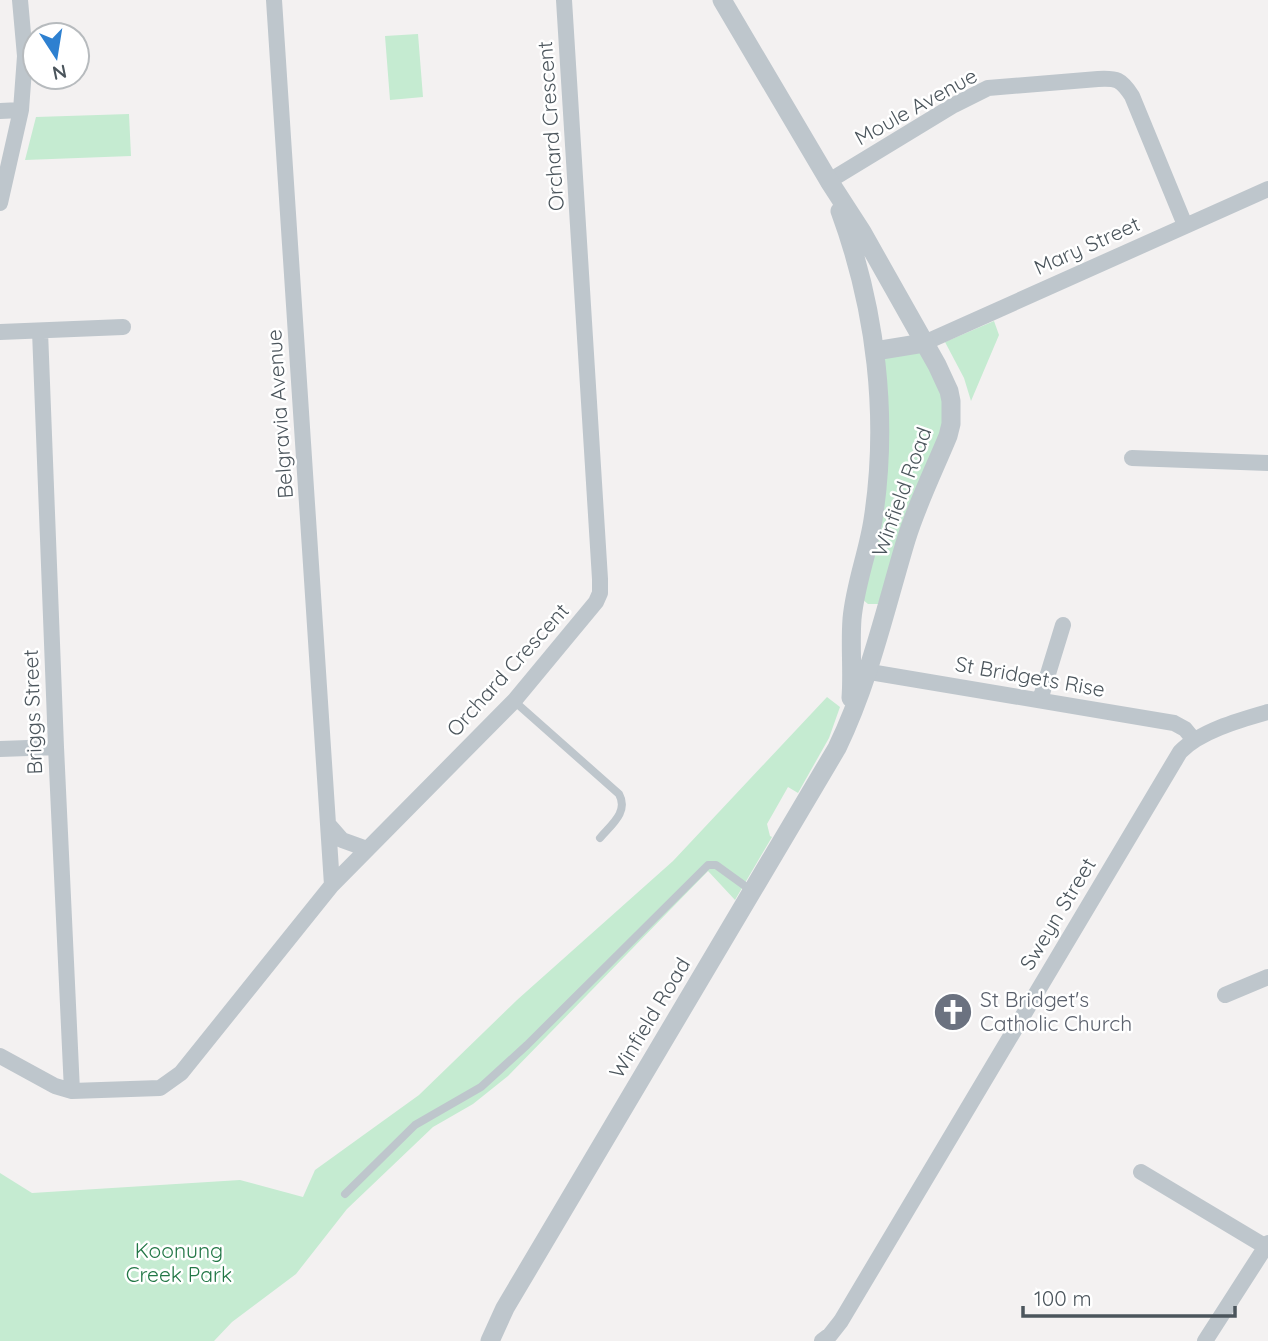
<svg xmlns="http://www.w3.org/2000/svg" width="1268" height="1341" viewBox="0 0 1268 1341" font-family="Quicksand,sans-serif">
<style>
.green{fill:#c5ebd1}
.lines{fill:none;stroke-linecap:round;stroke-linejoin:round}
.service{stroke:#bec6cc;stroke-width:8}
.minor{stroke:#bec6cc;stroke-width:16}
.tertiary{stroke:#bec6cc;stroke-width:19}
.labels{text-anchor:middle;stroke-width:5;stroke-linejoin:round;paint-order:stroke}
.street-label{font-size:21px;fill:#4b555c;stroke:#fff}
.worship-label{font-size:21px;fill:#5b616d;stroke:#fff;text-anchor:start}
.park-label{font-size:21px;fill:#227746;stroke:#fff}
</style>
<rect width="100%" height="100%" fill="#f3f1f1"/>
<!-- green -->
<path class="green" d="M418 34 423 97 390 100 385 36Z
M129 114 131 156 25 160 36 117Z
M994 321 999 335 971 401 964 378 945 342Z
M920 352 937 375 948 417 878 604H868L862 599 882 359Z
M827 697 840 707 829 738 798 793 788 787 767 824 770 836 772 837 735 900 708 871 508 1076 473 1104 433 1127 347 1209 296 1274 232 1322 214 1341H0V1173L32 1193 240 1180 303 1197 315 1170 419 1095 517 1000 673 861Z"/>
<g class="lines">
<!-- service -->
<path class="service" d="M514 701 619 794C629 812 611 825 600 838
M345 1194 415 1125 481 1087 527 1045 708 865H716L752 891"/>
<!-- minor -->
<path class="minor" d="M274 0 332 885
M0 111 21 110
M829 181 954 105 988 88 1098 79C1117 78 1121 79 1132 96L1185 225
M0 203 21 110 25 56 20 0
M40 331 56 747 72 1091
M0 332 123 327
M924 343 1268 189
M1132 458 1268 463
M858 670 1174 723 1185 729 1194 740
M1040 700 1063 625
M0 749 56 747
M328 824 342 840 367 849
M1225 995 1268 977
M0 1056 55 1086 72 1091 160 1088 181 1073 332 885 514 701 596 602 600 593V579L564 0
M1141 1172 1266 1247
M822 1341 830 1335 841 1321 1180 752C1200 731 1240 720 1268 712
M1205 1341 1268 1243"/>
<!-- tertiary -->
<path class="tertiary" d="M840 211C876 309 889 417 873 520 868 553 855 585 852 619 850 645 853 672 851 698
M875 351 924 343
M490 1341 505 1308 837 748C869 682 885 610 906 540 917 504 934 470 948 436L951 424V401L949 391 937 365 862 232 829 181 722 0"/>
</g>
<!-- icons -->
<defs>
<g id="church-disc" transform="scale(2.0125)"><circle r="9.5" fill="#6b7280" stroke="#fff"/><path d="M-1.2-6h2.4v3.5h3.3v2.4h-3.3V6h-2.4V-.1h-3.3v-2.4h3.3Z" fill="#fff"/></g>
</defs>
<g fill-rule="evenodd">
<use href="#church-disc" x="953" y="1012"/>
</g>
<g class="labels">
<!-- street labels -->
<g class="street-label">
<text transform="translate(916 107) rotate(-29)" y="7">Moule Avenue</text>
<text transform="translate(551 126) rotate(-94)" y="7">Orchard Crescent</text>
<text transform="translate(1087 246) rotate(-24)" y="7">Mary Street</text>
<text transform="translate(280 414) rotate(-94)" y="7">Belgravia Avenue</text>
<text transform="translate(902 492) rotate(-70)" y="7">Winfield Road</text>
<text transform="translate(508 670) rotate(-48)" y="7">Orchard Crescent</text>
<text transform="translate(1030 677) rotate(10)" y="7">St Bridgets Rise</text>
<text transform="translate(33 712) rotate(-92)" y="7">Briggs Street</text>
<text transform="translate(1058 914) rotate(-59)" y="7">Sweyn Street</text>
<text transform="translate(650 1018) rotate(-59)" y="7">Winfield Road</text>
</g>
<!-- worship labels -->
<g class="worship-label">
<text x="980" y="1007">St Bridget's<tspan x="980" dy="24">Catholic Church</tspan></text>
</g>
<!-- park labels -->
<g class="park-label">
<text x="179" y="1258">Koonung<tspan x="179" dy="24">Creek Park</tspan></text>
</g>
</g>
<!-- north arrow -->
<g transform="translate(56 56) rotate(168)"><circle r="33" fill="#ffffff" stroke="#b7bbbe" stroke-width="2"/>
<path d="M0-5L12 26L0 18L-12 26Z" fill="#2e80d0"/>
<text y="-10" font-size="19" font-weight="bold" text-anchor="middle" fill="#4b555c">N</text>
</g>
<!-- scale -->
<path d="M1023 1306v10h212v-10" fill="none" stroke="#4b555c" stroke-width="3.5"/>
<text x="1034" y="1306" font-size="21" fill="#4b555c" stroke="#ffffff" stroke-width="5" paint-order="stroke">100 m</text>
</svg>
